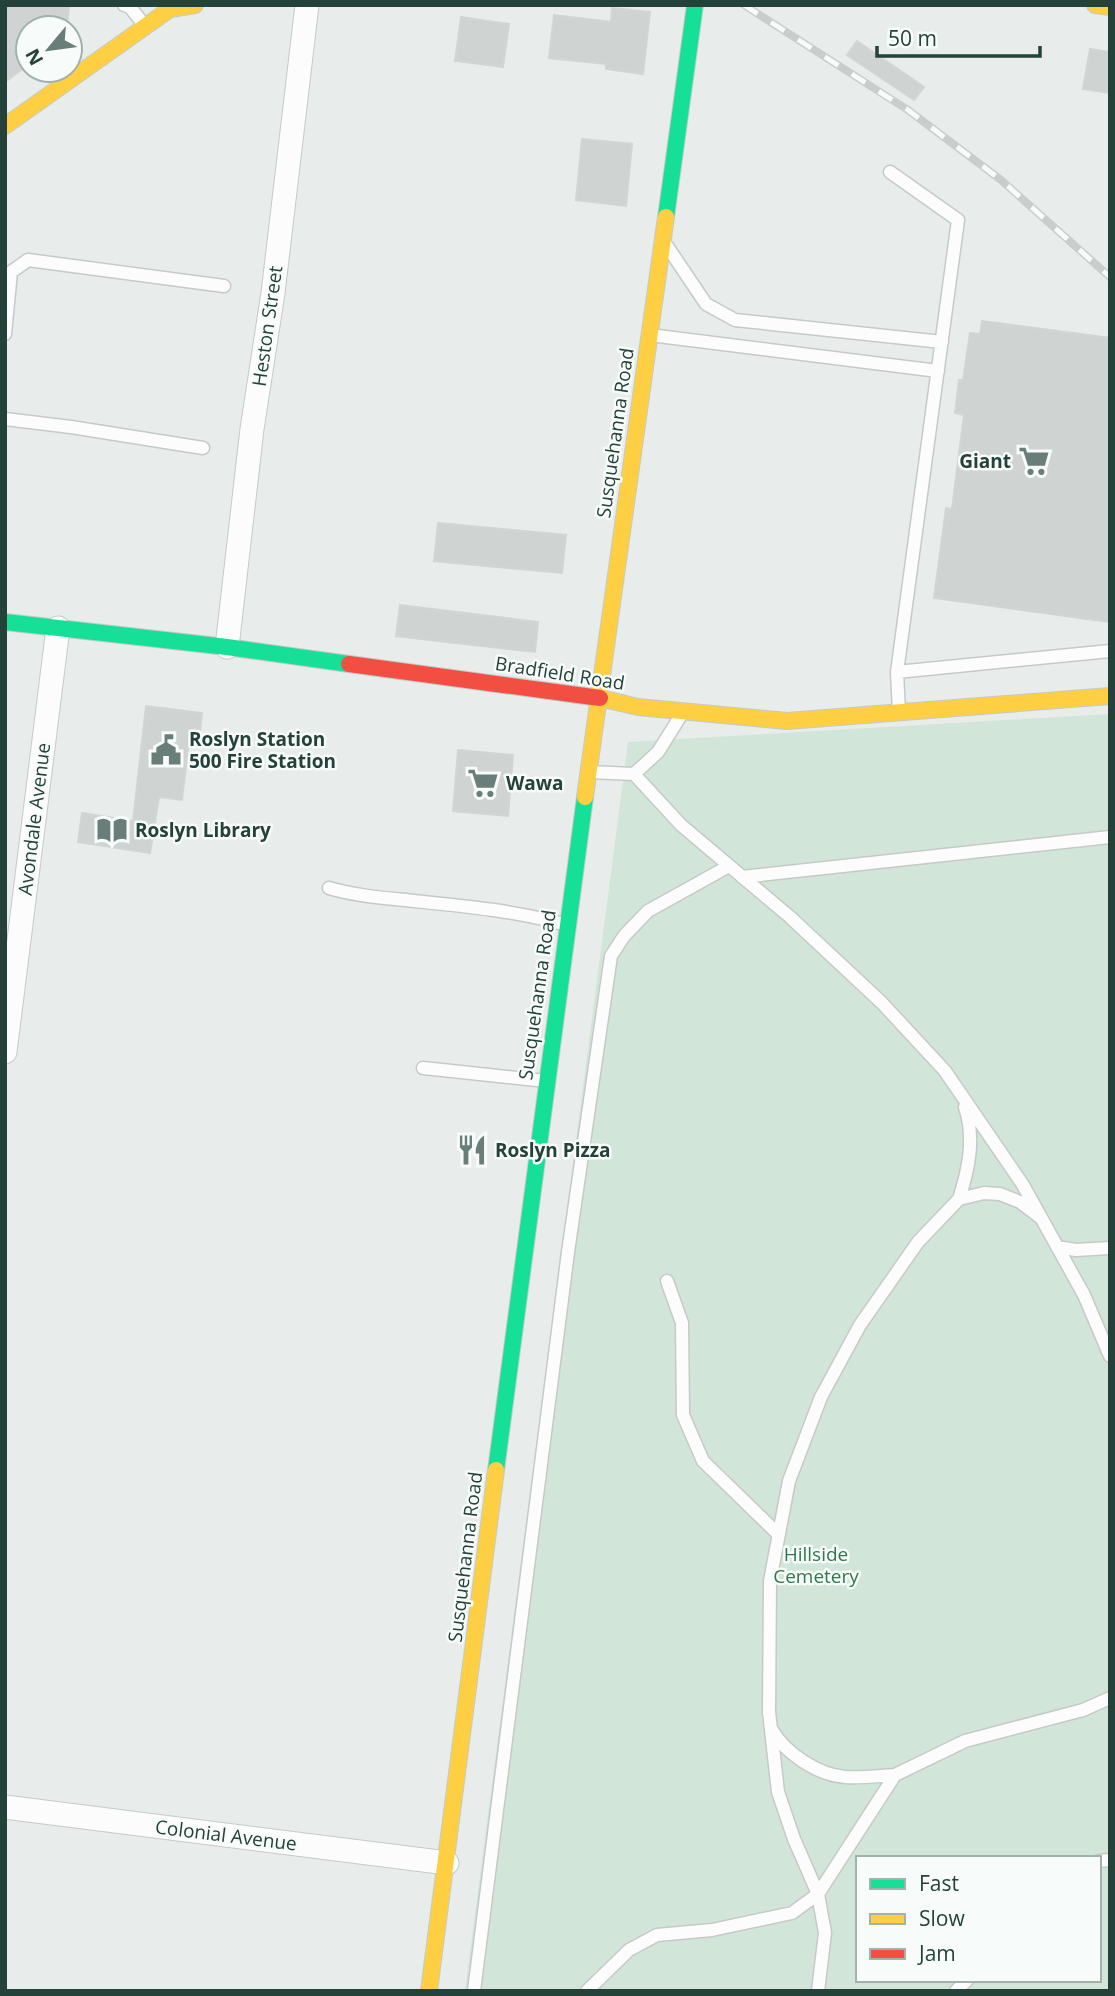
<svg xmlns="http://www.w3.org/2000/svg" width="1115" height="1996" viewBox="0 0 1115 1996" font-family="'Open Sans',sans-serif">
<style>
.green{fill:#d1e6d8;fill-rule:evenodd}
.building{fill:#cfd4d2;stroke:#d1d6d4;stroke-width:2}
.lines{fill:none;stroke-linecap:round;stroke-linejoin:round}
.lane-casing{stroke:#c5cac8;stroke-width:15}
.street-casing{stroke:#c5cac8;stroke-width:25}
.fast-casing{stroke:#c3cbc8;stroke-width:18}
.slow-casing{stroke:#c3cbc8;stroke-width:18}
.jam-casing{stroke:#c3cbc8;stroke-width:18}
.lane{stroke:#fcfcfc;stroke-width:12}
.street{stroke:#fcfcfc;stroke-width:23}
.fast{stroke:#16e098;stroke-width:16}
.slow{stroke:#ffcf43;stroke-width:16}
.jam{stroke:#f24e42;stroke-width:16}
.rail-casing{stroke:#c9cdcc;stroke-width:8}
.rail{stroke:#f7fbf9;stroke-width:5;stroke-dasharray:16;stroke-linecap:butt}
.labels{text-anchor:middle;stroke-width:5;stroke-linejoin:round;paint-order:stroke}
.street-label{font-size:19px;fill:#24423a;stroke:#f7fbf9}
.poi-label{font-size:19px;font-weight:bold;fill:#24423a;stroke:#f7fbf9;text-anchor:start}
.park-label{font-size:19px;fill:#2d7a4b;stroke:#f7fbf9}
</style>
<rect width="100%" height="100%" fill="#e8edeb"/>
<!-- green -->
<path class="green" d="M1110 714V1991H465L628 742ZM858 1858H1099V1980H858Z"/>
<!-- building -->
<path class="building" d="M5 5H69L67 28H28V65L5 82Z
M612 8 650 12 643 74 606 69V64L549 58 554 15 611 22Z
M461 17 509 24 503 67 455 61Z
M857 41 924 87 914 100 847 55Z
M1090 49 1110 52V93L1083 89Z
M582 139 632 144 626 206 576 200Z
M982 321 1110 338V622L934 598 946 508 952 509 964 415 955 413 959 380H963L970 333 980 334Z
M438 523 566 535 562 573 434 561Z
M400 605 538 622 535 652 396 636Z
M146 706 202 713 200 732 190 731 182 800 159 797 150 853 78 842 82 813 133 821Z
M458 750 513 755 508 816 453 811Z"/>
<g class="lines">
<!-- lane casing -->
<g class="lane-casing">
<path id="lane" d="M124 5 130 7 145 26
M890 172 958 220 897 672 899 712
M667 246 706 304 735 320 942 342
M5 334 11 272 28 260 224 286
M650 335 938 371
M5 419 71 427 203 448
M897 672 1110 651
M589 772 634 774 658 752 683 712
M634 774 681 825 790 917 882 1003 945 1071 1023 1185 1084 1295 1110 1356
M742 877 1110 837
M329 888C356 896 385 898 414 901 465 906 517 911 567 925
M423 1068 546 1081
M959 1199C969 1168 975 1138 965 1107
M1057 1247 1076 1250 1110 1248
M667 1281 682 1323 683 1415 703 1461 779 1535
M772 1730C785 1753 818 1775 845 1777 861 1778 878 1776 895 1775
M1099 1861 1110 1860
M474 1991 568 1252 611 956 624 936 648 911 729 866
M587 1991 629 1950 657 1935 712 1930 792 1913 818 1894 895 1775 965 1741 1083 1710 1110 1698
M818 1991 825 1933 818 1894 794 1839 778 1792 769 1712 770 1581 789 1481 821 1397 860 1325 918 1242 959 1199 984 1193 1000 1194 1020 1202 1041 1218
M956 1991 967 1980"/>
</g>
<!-- street casing -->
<g class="street-casing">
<path id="street" d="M227 647 252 429 273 293 307 5
M5 1052 58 628
M5 1807 447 1863"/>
</g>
<!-- fast casing -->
<g class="fast-casing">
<path id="fast" d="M666 217 695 5
M5 622 227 647 349 664
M496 1470 585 797"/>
</g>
<!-- slow casing -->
<g class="slow-casing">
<path id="slow" d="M1095 5 1110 7
M5 126 170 9 195 5
M600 698 638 707 787 721 1110 696
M585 797 666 217
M429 1991 496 1470"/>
</g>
<!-- jam casing -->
<g class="jam-casing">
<path id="jam" d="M349 664 600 698"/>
</g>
<!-- lane -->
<use href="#lane" class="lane"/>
<!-- street -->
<use href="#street" class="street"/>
<!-- fast -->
<use href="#fast" class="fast"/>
<!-- slow -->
<use href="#slow" class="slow"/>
<!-- jam -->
<use href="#jam" class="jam"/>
<!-- rail casing -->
<g class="rail-casing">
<path id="rail" d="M744 5 908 110 1001 180 1110 277"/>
</g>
<!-- rail -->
<use href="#rail" class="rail"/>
</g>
<!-- icons -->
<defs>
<g id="supermarket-bare" transform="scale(2.415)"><path d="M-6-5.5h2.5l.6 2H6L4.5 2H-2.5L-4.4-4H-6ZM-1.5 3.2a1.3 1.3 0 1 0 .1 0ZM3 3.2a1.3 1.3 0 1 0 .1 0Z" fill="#697e78" stroke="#f7fbf9" stroke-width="2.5" paint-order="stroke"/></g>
<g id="civic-bare" transform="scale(2.415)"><path d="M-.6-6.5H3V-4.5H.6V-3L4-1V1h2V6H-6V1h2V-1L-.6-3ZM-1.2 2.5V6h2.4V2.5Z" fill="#697e78" stroke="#f7fbf9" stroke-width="2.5" paint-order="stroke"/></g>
<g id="library-bare" transform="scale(2.415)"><path d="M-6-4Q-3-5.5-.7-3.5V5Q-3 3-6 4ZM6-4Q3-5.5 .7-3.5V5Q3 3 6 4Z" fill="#697e78" stroke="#f7fbf9" stroke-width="2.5" paint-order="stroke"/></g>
<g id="restaurant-bare" transform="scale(2.415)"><path d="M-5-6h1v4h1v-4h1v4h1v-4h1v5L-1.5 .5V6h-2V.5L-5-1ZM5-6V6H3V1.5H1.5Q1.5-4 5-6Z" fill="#697e78" stroke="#f7fbf9" stroke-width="2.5" paint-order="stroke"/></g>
</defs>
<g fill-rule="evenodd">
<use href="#supermarket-bare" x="1034" y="461"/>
<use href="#civic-bare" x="166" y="750"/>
<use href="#supermarket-bare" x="483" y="783"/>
<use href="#library-bare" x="112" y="830"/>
<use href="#restaurant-bare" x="472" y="1150"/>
</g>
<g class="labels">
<!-- street labels -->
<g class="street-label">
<text transform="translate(267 326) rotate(-82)" y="7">Heston Street</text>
<text transform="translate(615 433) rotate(-82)" y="7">Susquehanna Road</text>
<text transform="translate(560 673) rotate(9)" y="7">Bradfield Road</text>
<text transform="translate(34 819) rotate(-83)" y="7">Avondale Avenue</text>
<text transform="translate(537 995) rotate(-82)" y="7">Susquehanna Road</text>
<text transform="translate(465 1557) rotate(-83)" y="7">Susquehanna Road</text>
<text transform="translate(226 1835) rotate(7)" y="7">Colonial Avenue</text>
</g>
<!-- poi labels -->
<g class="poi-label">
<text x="1011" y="468" text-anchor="end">Giant</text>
<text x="189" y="746">Roslyn Station<tspan x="189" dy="22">500 Fire Station</tspan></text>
<text x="506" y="790">Wawa</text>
<text x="135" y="837">Roslyn Library</text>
<text x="495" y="1157">Roslyn Pizza</text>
</g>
<!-- park labels -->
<g class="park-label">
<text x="816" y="1561">Hillside<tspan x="816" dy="22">Cemetery</tspan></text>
</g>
</g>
<!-- border -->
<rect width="1115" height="1996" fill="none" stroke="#24423a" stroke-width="14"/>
<!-- legend -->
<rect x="856" y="1856" width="245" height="126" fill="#f7fbf9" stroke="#a3b1ad" stroke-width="2"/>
<rect x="870" y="1879" width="35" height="10" fill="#16e098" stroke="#a3b1ad" stroke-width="2"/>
<text x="919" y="1891" font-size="21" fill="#24423a">Fast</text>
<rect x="870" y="1914" width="35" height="10" fill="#ffcf43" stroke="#a3b1ad" stroke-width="2"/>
<text x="919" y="1926" font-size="21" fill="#24423a">Slow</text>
<rect x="870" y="1949" width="35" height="10" fill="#f24e42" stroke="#a3b1ad" stroke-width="2"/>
<text x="919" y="1961" font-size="21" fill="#24423a">Jam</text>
<!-- north arrow -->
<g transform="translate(49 49) rotate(241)"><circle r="33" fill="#f7fbf9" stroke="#a3b1ad" stroke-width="2"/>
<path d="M0-5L12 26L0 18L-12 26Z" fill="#697e78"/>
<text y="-10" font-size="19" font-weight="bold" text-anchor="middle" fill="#24423a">N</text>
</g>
<!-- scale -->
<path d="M877 46v10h163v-10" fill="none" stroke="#24423a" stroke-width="3.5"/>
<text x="888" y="46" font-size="21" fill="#24423a" stroke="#f7fbf9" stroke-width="5" paint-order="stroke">50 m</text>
</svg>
